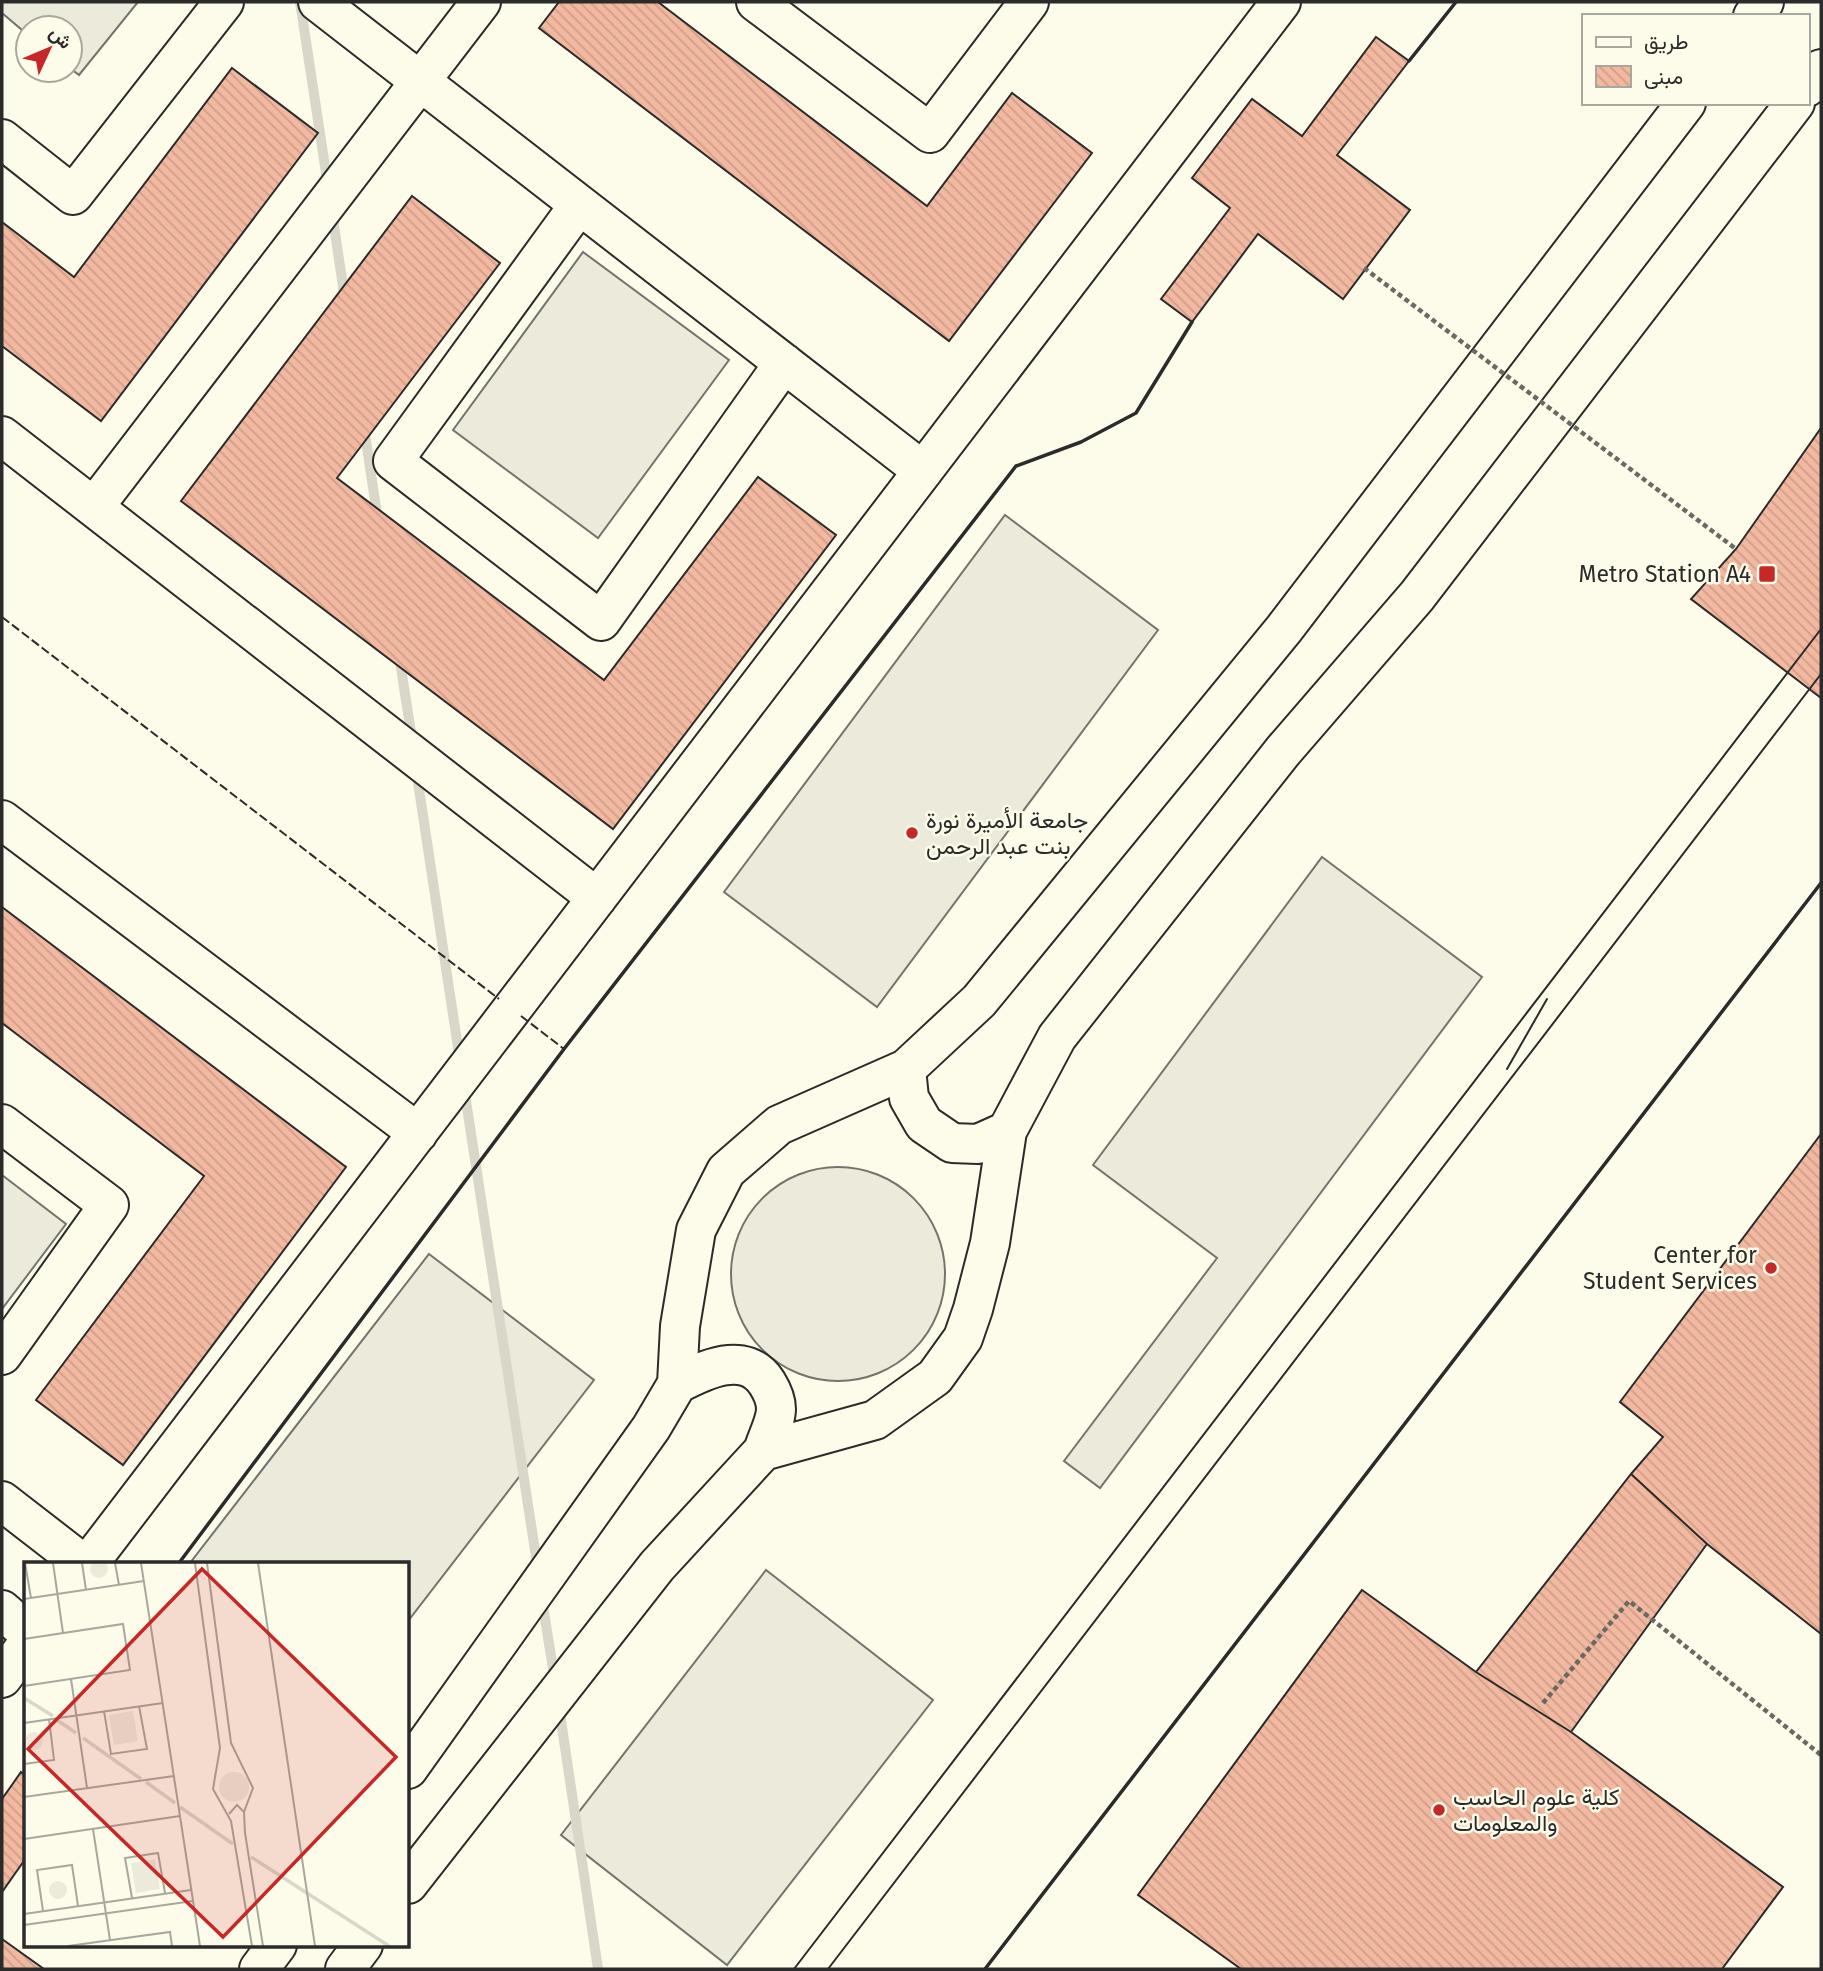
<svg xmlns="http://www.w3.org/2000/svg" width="1823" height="1971" viewBox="0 0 1823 1971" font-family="'Fira Sans',Vazirmatn,sans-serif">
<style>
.garden{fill:#ecebdb;stroke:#74746e;stroke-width:2}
.parking{fill:#eceadb;stroke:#74746e;stroke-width:2}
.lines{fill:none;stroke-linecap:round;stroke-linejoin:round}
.stream{stroke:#d8d7c9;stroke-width:10}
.building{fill:url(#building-back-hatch);stroke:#2b2b2b;stroke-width:2}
.minor-casing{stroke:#2b2b2b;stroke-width:42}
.path{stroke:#6a6964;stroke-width:4.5;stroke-dasharray:5 3.5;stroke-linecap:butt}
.minor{stroke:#fdfbea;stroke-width:38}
.tram{stroke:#2b2b2b;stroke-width:2}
.path-bridge{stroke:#6a6964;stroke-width:4.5;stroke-dasharray:5 3.5;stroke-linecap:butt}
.fence{stroke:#2b2b2b;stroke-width:2;stroke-dasharray:9 3.5;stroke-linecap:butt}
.wall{stroke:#2b2b2b;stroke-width:3.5}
.poi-dot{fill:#c62828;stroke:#fdfbea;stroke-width:2.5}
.labels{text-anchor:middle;stroke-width:5;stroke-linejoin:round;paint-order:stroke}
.poi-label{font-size:23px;fill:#2b2b2b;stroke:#fdfbea;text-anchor:end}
.inset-river{fill:none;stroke:#d8d7c9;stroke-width:3.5}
.inset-road{fill:none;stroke:#a9a89e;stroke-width:2}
.view{fill:#c62828;fill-opacity:0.15;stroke:#c62828;stroke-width:3.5}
.inset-edge{fill:none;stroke:#2b2b2b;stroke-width:3.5}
</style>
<defs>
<pattern id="building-back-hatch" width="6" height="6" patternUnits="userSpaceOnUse" patternTransform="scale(1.75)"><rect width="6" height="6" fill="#f2b8a0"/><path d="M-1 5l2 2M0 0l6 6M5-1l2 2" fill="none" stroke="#d09e8a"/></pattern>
</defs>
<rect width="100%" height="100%" fill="#fdfbea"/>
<!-- garden -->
<path class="garden" d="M2 2H138L79 75 70 68V28H28V35L2 13Z
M583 252 729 360 598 538 453 430Z
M731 1274a107 107 0 1 1 214 0a107 107 0 1 1-214 0Z
M2 1175 66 1224 2 1309Z"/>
<!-- parking -->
<path class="parking" d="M1005 515 1158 630 877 1007 724 892Z
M1322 857 1482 977 1100 1488 1064 1461 1217 1258 1093 1165Z
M429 1254 594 1380 408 1621V1563H190Z
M766 1570 933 1700 727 1965 561 1835Z"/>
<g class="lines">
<!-- stream -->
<path class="stream" d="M300 2 328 186
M332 212 345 300
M364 427 378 521
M399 655 412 739
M416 769 460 1061
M464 1088 538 1570
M542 1600 555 1681
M559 1707 598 1969"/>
</g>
<!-- building -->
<path class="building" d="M559 2H658L927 206 1012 93 1092 153 949 341 539 28Z
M1376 37 1409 61 1337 155 1410 210 1343 299 1258 234 1192 322 1161 299 1230 208 1192 178 1252 99 1302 136Z
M232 68 318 133 101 421 2 346V222L74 277Z
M412 196 500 263 337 478 604 680 758 477 836 535 613 829 181 501Z
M1821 428V698L1691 599 1736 549Z
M2 907 346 1167 123 1465 36 1400 204 1176 2 1023Z
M1821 1134V1634L1707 1544 1631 1474 1663 1437 1620 1402Z
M1631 1474 1707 1544 1571 1732 1476 1672Z
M1362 1590 1476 1672 1571 1732 1783 1887 1722 1969H1241L1138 1895Z
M21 1772 26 1776V1858L2 1892V1799Z
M2 1939 44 1969H2Z"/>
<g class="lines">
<!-- minor casing -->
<g class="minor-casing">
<path id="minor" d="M318 2 923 471
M756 2 930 133 1029 2
M1753 16 1764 2
M1807 87 1821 69
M2 139 73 195 224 2
M579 205 393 461 601 621 784 363
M2 436 597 898
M94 507 481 2
M2 820 418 1133
M906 1069 909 1098 924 1124 952 1143 978 1144 1007 1131
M2 1124 109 1205 2 1355
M677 1384C704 1370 745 1349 767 1383 772 1391 776 1399 776 1409 776 1421 767 1438 763 1451
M2 1501 82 1563
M89 1563 1281 2
M2 1610 26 1631
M2 1678 26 1646
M408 1769 651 1428 677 1384 680 1326 696 1230 726 1171 779 1125 906 1069 979 1001 1284 629 1686 103
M408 1884 657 1566 763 1451 875 1420 935 1377 963 1338 973 1309 990 1243 1007 1131 1057 1037 1283 751 1417 596 1795 103
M259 1969 277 1945
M345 1969 363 1945"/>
</g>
<!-- path -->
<path class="path" d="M1543 1703 1629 1601 1821 1755"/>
<!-- minor -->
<use href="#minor" class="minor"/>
<!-- tram -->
<path class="tram" d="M1507 1069 1547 999
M794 1969 1821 629
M828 1969 1821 674"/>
<!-- path-bridge -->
<path class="path-bridge" d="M1364 268 1736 549"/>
<!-- fence -->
<path class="fence" d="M2 617 499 999
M521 1016 564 1049"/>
<!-- wall -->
<path class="wall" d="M1409 61 1456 2
M179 1563 564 1049 1016 466 1081 442 1136 413 1192 322
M985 1969 1821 883"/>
</g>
<!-- markers -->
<g class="poi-dot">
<rect x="1758" y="565" width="18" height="18" rx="3.5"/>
<circle cx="912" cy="833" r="7"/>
<circle cx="1771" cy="1268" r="7"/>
<circle cx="1439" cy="1810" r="7"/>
</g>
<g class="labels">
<!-- poi labels -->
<g class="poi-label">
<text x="1751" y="582">Metro Station A4</text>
<text x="926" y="828" text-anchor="start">جامعة الأميرة نورة<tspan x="926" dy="26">بنت عبد الرحمن</tspan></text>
<text x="1757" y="1263">Center for<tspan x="1757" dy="26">Student Services</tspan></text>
<text x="1453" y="1805" text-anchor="start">كلية علوم الحاسب<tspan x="1453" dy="26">والمعلومات</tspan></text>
</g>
</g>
<!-- overview -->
<g transform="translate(24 1562)">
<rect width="385" height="385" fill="#fdfbea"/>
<path d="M66 7a9 9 0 1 1 18 0a9 9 0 1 1-18 0ZM109 149 114 179 90 183 85 153ZM1 179a9 9 0 1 1 18 0a9 9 0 1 1-18 0ZM195 225a15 15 0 1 1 30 0a15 15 0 1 1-30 0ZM131 297 136 327 112 331 107 301ZM25 328a9 9 0 1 1 18 0a9 9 0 1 1-18 0Z" fill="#ecebdb"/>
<path class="inset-river" d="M0 136 29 154M33 158 52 171M59 176 117 217M122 220 151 241M156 245 209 282M227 295 365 384"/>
<path class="inset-road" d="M1 1 7 36M29 1 39 71M58 1 62 28M91 1 95 23M117 1 176 384M171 1 196 186 189 227 207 259 228 384M183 1 207 181 229 226 220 250 221 271 239 384M234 1 291 384M0 37 120 19M0 77 99 62 106 108 0 124M47 117 63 226M80 149 87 192 123 187 115 144M0 161 139 141M0 202 30 198 25 157M0 235 150 214M205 252 213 243 220 250M69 267 86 378M0 277 156 254M108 336 101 296 134 291 141 331M19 349 13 308 48 303 54 344M0 352 167 328M0 363 169 339M44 384 146 370 148 384"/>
<path class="view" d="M178 7 372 195 199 375 4 187Z"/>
<rect width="385" height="385" class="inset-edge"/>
</g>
<!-- border -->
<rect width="1823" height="1971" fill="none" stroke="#2b2b2b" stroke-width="7"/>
<!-- legend -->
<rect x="1582" y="14" width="228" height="91" fill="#fdfbea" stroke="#a9a89e" stroke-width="2"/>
<rect x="1596" y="37" width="35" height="10" fill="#fdfbea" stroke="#a9a89e" stroke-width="2"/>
<text x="1644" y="49" font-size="21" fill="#2b2b2b">طريق</text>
<rect x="1596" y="66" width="35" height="21" fill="url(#building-back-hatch)" stroke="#a9a89e" stroke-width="2"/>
<text x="1644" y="84" font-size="21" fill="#2b2b2b">مبنى</text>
<!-- north arrow -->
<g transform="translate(49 49) rotate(46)"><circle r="33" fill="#fdfbea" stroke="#a9a89e" stroke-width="2"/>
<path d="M0-5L12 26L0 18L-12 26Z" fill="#c62828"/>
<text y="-10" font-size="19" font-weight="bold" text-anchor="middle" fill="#2b2b2b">ش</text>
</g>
</svg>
